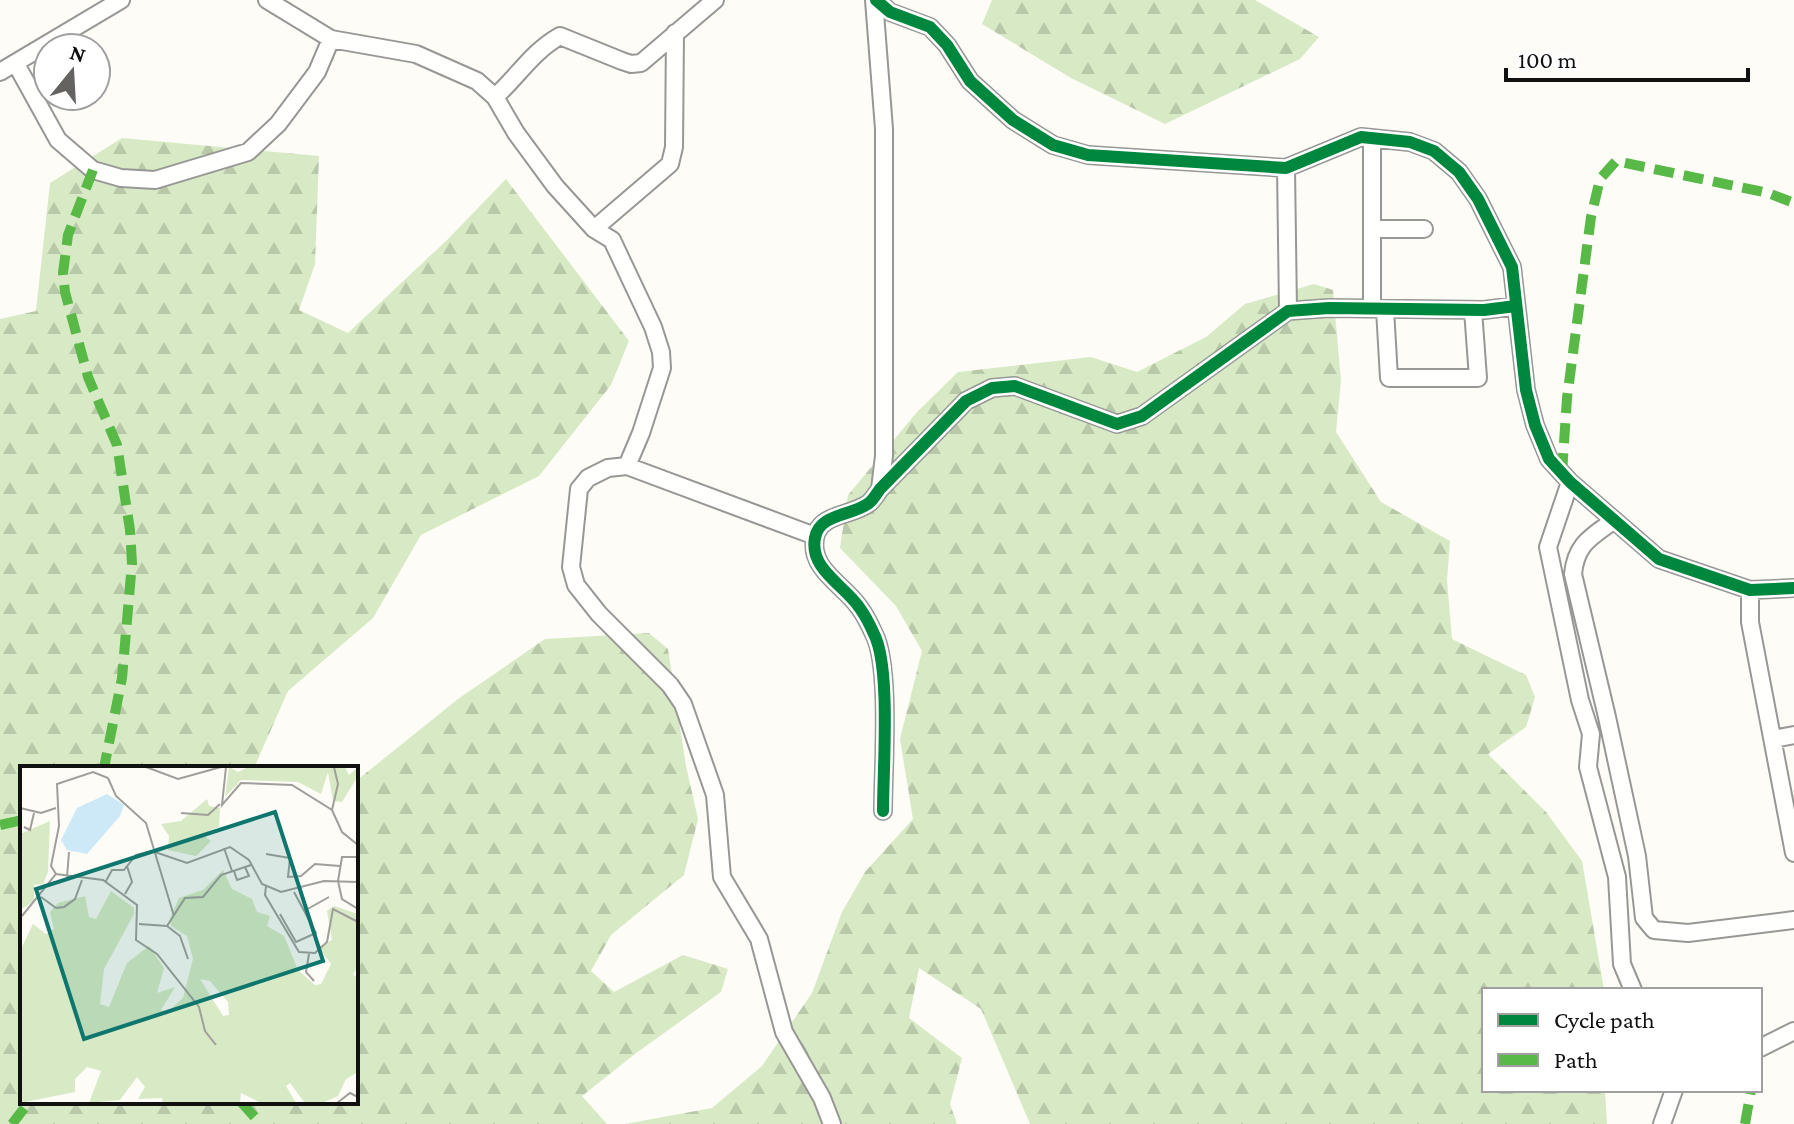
<svg xmlns="http://www.w3.org/2000/svg" width="1794" height="1124" viewBox="0 0 1794 1124" font-family="'Crimson Pro',serif">
<style>
.forest{fill:url(#forest-firs)}
.lines{fill:none;stroke-linecap:round;stroke-linejoin:round}
.minor-casing{stroke:#979795;stroke-width:20}
.minor{stroke:#fffffe;stroke-width:16}
.quiet{stroke:#58b947;stroke-width:10;stroke-dasharray:20 10;stroke-linecap:butt}
.cycleway-casing{stroke:#fff;stroke-width:17}
.cycleway{stroke:#00873e;stroke-width:12}
.inset-road{fill:none;stroke:#9f9e9b;stroke-width:2}
.view{fill:#0f766e;fill-opacity:0.15;stroke:#0f766e;stroke-width:4}
.inset-edge{fill:none;stroke:#111;stroke-width:4}
</style>
<defs>
<pattern id="forest-firs" width="22" height="20" patternUnits="userSpaceOnUse" patternTransform="scale(2)"><rect width="22" height="20" fill="#d8eac5"/><path d="M5 1l3.5 6h-7zM16 11l3.5 6h-7z" fill="#b8c8a8"/></pattern>
</defs>
<rect width="100%" height="100%" fill="#fdfcf7"/>
<!-- forest -->
<path class="forest" d="M992 0H1255L1319 37 1300 59 1165 124 1071 78 982 24Z
M122 138 319 156 315 264 299 310 348 333 448 239 506 179 629 341 611 385 539 476 421 535 373 618 288 691 254 768H22V1102H356V781L458 699 545 639 649 633 668 649 686 766 698 819 684 875 611 935 591 971 614 992 683 955 728 969 721 992 635 1054 582 1096 607 1124H0V319L36 311 50 183Z
M1314 284 1333 290 1341 381 1336 432 1381 502 1450 541 1447 580 1452 639 1526 675 1535 697 1526 727 1488 754 1546 812 1582 861 1604 990H1484V1090H1605L1607 1124H1030L981 1009 919 968 909 1018 962 1058 950 1104 957 1124H625L712 1108 762 1066 812 993 842 912 865 872 913 819 900 739 922 651 896 606 840 548 848 495 917 412 958 372 1091 357 1137 372 1206 337 1245 304Z"/>
<g class="lines">
<!-- minor casing -->
<g class="minor-casing">
<path id="minor" d="M267 0 331 39 416 54 477 81 495 97 516 133 555 186 594 229 612 240 653 327 661 352 662 368 641 433 627 466
M874 0 884 129V456L880 489
M876 0 890 12 930 27 947 45 970 81 1013 120 1053 145 1088 155 1286 168 1361 137 1410 142 1434 151 1459 172 1478 199 1512 267 1526 390 1535 425 1549 459 1570 482 1659 559 1750 590 1794 588
M16 64 58 140 93 170 121 178 155 180 248 152 278 124 317 72 331 39
M0 72 121 0
M495 97C518 76 533 51 560 36L622 61 631 64 641 63 715 0
M1372 138V309
M1286 168 1288 311
M594 229 670 164 674 147 675 33
M1372 229H1424
M1385 309 1389 378H1478L1473 310
M1570 482 1548 547 1580 700 1591 734 1588 767 1617 877 1622 964 1633 990
M1613 521C1591 537 1576 544 1573 574L1607 717 1637 856 1644 918 1654 930 1688 933 1794 920
M815 536 627 466 608 468 588 478 579 489 571 567 576 585 599 614 670 685 683 704 715 795 722 877 759 939 784 1032 822 1098 832 1124
M1750 590V622L1794 853
M1773 739 1794 735
M883 811C883 769 891 667 874 634 870 625 865 615 859 607 844 585 809 569 815 538 819 513 853 516 869 503 873 500 877 493 880 489L966 401 992 388 1015 386 1117 424 1142 416 1288 311 1329 308 1484 310 1516 306
M1760 1048 1794 1031
M1662 1124 1674 1090"/>
</g>
<!-- minor -->
<use href="#minor" class="minor"/>
<!-- quiet -->
<path class="quiet" d="M93 170 68 235 63 273 65 292 88 377 117 445 130 530 132 563 122 678 104 768
M1562 473 1567 398 1591 217 1600 179 1616 161 1768 193 1794 203
M0 825 22 820
M241 1102 261 1124
M12 1124 29 1102
M1745 1124 1751 1090"/>
<!-- cycleway casing -->
<g class="cycleway-casing">
<path id="cycleway" d="M876 0 890 12 930 27 947 45 970 81 1013 120 1053 145 1088 155 1286 168 1361 137 1410 142 1434 151 1459 172 1478 199 1512 267 1526 390 1535 425 1549 459 1570 482 1659 559 1750 590 1794 588
M883 811C883 769 891 667 874 634 870 625 865 615 859 607 844 585 809 569 815 538 819 513 853 516 869 503 873 500 877 493 880 489L966 401 992 388 1015 386 1117 424 1142 416 1288 311 1329 308 1484 310 1516 306"/>
</g>
<!-- cycleway -->
<use href="#cycleway" class="cycleway"/>
</g>
<!-- overview -->
<g transform="translate(20 766)">
<rect width="338" height="338" fill="#fdfcf7"/>
<path d="M209 1 218 6 228 1H325L329 9 338 1V10L322 36 313 35 308 6 301 28 278 16 221 14 205 31ZM187 33 189 40 200 42 199 61 182 68 191 75 176 90 148 84 149 70 141 58 161 55ZM30 55 28 106 23 118 14 119V135L0 144V68ZM203 104 212 123 232 133 237 146 250 150 247 160 264 170 278 204 295 219 301 218 311 198 298 181 312 174 307 145 314 140 338 148V200L333 209 338 211V306L326 313 318 330 302 337 284 336 270 317 266 320 276 337H241L221 327 220 337H143L142 332 118 333 125 321 117 311 100 334 69 337 81 305 67 301 55 313V326L0 337V185L13 158 26 168 34 163 30 146 38 137 65 130 69 151 76 153 91 125 114 142V148L84 203 80 238 89 241 107 197 129 180 144 202 137 227 155 221 141 244 146 247 163 232 173 193 167 170 151 160 150 153 159 132 183 124ZM180 213 190 215 208 236 209 249 203 250Z" fill="#d8eac5" fill-rule="evenodd"/>
<path d="M87 28 104 39 100 50 67 88 47 84 41 74 57 42Z" fill="#cde8f7"/>
<path class="inset-road" d="M126 1 158 13 201 1M206 1 202 39 221 17 272 19 312 44 322 66 338 79M88 12 96 30 126 57 154 150M0 42 21 47 36 42M312 44 318 18 314 1M161 47 188 49 200 38M4 61 10 64 14 47M204 82 212 105M246 88 270 92 268 111 281 110 295 98 320 100M338 91H322L318 115 322 133 338 143M214 105 217 114 229 110 225 101M36 108 83 114 117 139 116 174 137 188 179 241 185 265 196 279M47 111 49 86M86 115 92 104H104L116 89 132 85 167 97 210 81 229 94 242 118 261 126 304 115 338 116M246 120 245 129 279 186 295 187 307 176 313 143 338 156M105 128 112 116 107 100M21 131 36 142 44 141 55 133 62 114M284 145 309 131M260 148 276 176 296 167 274 126M2 150 36 108 31 100 39 60 37 18 73 6 88 12M119 158 147 160 160 170 168 193M147 160 165 132 183 131 201 109 231 99M289 188 286 206 294 215M317 337 330 327 338 331"/>
<path class="view" d="M255 46 303 195 64 273 16 123Z"/>
<rect width="338" height="338" class="inset-edge"/>
</g>
<!-- legend -->
<rect x="1482" y="988" width="280" height="104" fill="#ffffff" stroke="#a0a0a0" stroke-width="2"/>
<rect x="1498" y="1014" width="40" height="12" fill="#00873e" stroke="#a0a0a0" stroke-width="2"/>
<text x="1554" y="1028" font-size="24" fill="#111111">Cycle path</text>
<rect x="1498" y="1054" width="40" height="12" fill="#58b947" stroke="#a0a0a0" stroke-width="2"/>
<text x="1554" y="1068" font-size="24" fill="#111111">Path</text>
<!-- north arrow -->
<g transform="translate(72 72) rotate(18)"><circle r="38" fill="#ffffff" stroke="#a0a0a0" stroke-width="2"/>
<path d="M0-6L14 30L0 20L-14 30Z" fill="#646362"/>
<text y="-12" font-size="22" font-weight="bold" text-anchor="middle" fill="#111111">N</text>
</g>
<!-- scale -->
<path d="M1506 68v12h242v-12" fill="none" stroke="#111111" stroke-width="4"/>
<text x="1518" y="68" font-size="24" fill="#111111" stroke="#ffffff" stroke-width="6" paint-order="stroke">100 m</text>
</svg>
